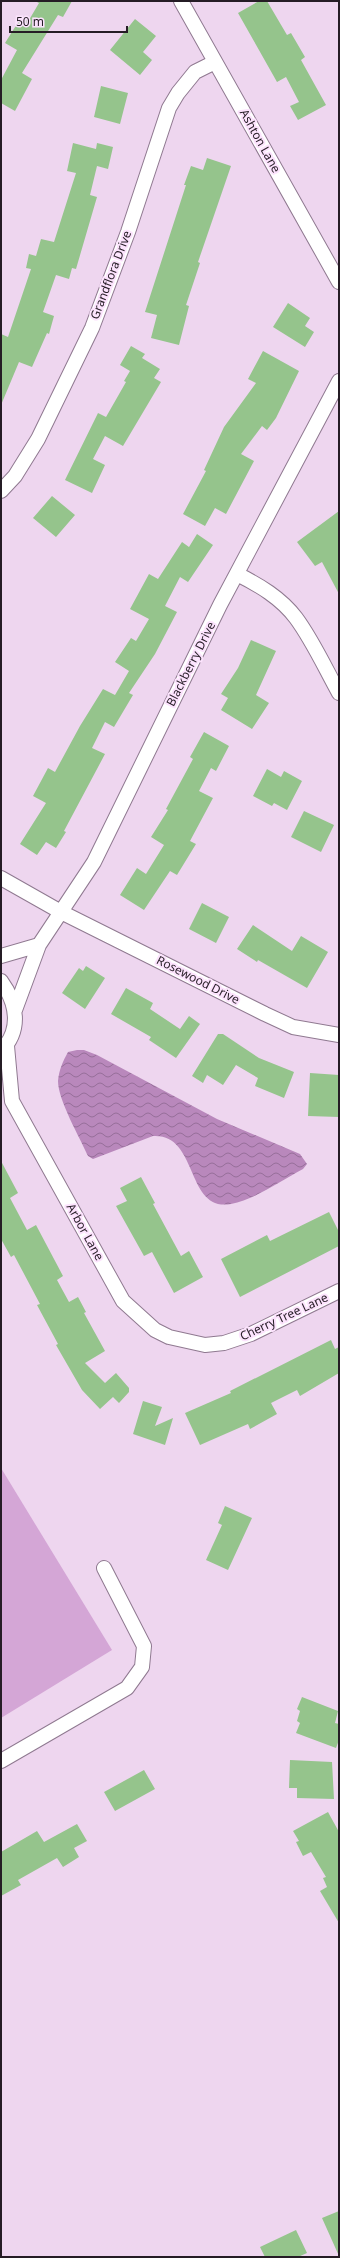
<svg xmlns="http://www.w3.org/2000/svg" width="340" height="2258" viewBox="0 0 340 2258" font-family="'Noto Sans',sans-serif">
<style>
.pitch{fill:#d4a6d6}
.water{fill:url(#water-waves)}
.building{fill:#95c48c}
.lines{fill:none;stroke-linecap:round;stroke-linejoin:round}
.minor-casing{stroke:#8f7990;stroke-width:16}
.minor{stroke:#fff;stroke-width:14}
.labels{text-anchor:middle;stroke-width:4;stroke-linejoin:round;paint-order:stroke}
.street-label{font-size:12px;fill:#251c25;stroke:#fce3fd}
</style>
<defs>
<pattern id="water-waves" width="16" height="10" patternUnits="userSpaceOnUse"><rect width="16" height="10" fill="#b988bc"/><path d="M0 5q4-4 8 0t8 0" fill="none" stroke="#966e99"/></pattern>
</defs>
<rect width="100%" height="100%" fill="#eed6ef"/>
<!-- pitch -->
<path class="pitch" d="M1 1468 112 1650 1 1718Z"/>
<!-- water -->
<path class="water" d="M77 1050H84L97 1055 217 1119 300 1154 307 1164 303 1169C280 1181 256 1199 231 1204 185 1212 199 1133 153 1136L93 1159 88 1156C80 1138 58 1100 58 1081 59 1070 63 1061 68 1052Z"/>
<!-- building -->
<path class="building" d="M35 1H72L63 17 58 15 22 73 32 79 15 111 1 103V80L17 50 5 43 22 16 29 20 39 3Z
M259 1H267L287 35 291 33 305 57 301 60 326 105 298 120 290 106 299 102 286 77 277 82 238 13Z
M135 19 156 36 143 52 152 60 140 75 110 50Z
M101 86 128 93 120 124 94 117Z
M73 143 96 149 97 143 113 147 108 169 97 166 90 195 97 197 76 269 72 268 69 279 56 275 43 312 54 316 49 334 47 333 32 367 19 362 1 405V334L8 337 31 269 26 268 29 254 36 256 41 239 54 242 76 173 67 171Z
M207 158 231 166 198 262 200 263 186 305 189 306 179 345 151 338 157 315 145 312 186 185H184L191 166 203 170Z
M288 303 310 318 305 326 314 332 305 347 273 327Z
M131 346 145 354 142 358 160 369 154 378 161 382 123 446 105 436 93 459 105 465 92 493 65 480 98 413 106 417 126 382 124 381 130 371 120 365Z
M263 351 299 371 276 418 267 430 262 426 241 454 254 461 226 514 215 508 205 526 183 514 206 471 204 470 224 427 256 383 248 379Z
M52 496 75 515 56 537 33 518Z
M339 511V594L322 562 315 566 297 542Z
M197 534 213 545 188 582 180 577 165 606 177 612 155 654 129 693 133 695 114 727 105 722 92 748 105 754 64 831 66 832 56 848 46 842 37 855 20 844 46 803 33 796 48 768 55 772 80 726 103 689 115 695 129 671 115 662 131 638 136 641 149 619 130 609 149 574 158 579 182 542 189 547Z
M251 640 276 651 256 695 269 703 252 729 221 710 228 698 221 694 238 668Z
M204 732 229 746 216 771 211 768 199 791 213 798 190 841 196 844 177 875 170 871 144 910 120 895 137 868 146 874 164 845 151 837 168 810 166 809 193 759 190 757Z
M267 769 281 777 284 771 302 781 287 810 274 803 272 806 253 796Z
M304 811 334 825 321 852 291 837Z
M202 903 229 917 216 943 189 929Z
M253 925 292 951 301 936 328 952 307 988 258 960 257 962 237 949Z
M86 966 105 978 85 1009 62 993 79 968 83 971Z
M126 988 153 1003 150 1009 180 1029 189 1016 200 1024 176 1058 149 1040 151 1037 111 1014Z
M218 1034H223L259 1058 294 1072 284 1098 255 1086 258 1078 236 1065 223 1085 207 1075 203 1083 192 1076Z
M310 1073 339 1075V1117L308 1116Z
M1 1161 18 1193 10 1198 27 1230 36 1225 63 1276 57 1280 69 1302 78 1297 86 1312 84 1313 105 1351 85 1363 105 1383 116 1373 129 1388V1392L119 1403 113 1397 100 1409 82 1390 56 1345 58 1344 37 1305 40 1304 14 1255 11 1257 1 1239Z
M141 1177 155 1203 153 1204 181 1256 189 1251 203 1277 174 1293 152 1252 144 1256 116 1206 127 1201 120 1188Z
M329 1212 339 1232V1246L240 1297 221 1259 267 1235 270 1241Z
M331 1340 335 1349 339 1347V1373L300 1396 297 1390 271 1403 277 1414 250 1429 248 1424 200 1445 185 1413 231 1393 230 1391Z
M143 1401 162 1407 155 1426 173 1418 165 1445 133 1434Z
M225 1506 252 1518 228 1570 206 1560 222 1525 218 1523Z
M302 1697 338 1711 335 1723 339 1724V1740L336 1748 296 1733 300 1723 297 1721 300 1711 297 1709Z
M290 1760 332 1762 334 1799 297 1798V1788H289Z
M144 1770 155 1789 115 1811 104 1792Z
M328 1812 339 1832V1923L320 1891 327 1887 323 1878 326 1877 311 1852 303 1856 296 1842 299 1841 293 1831Z
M77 1824 87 1841 74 1848 79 1857 63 1867 57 1858 18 1880 21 1885 1 1896V1852L37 1831 44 1842Z
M339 2211V2256L322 2218Z
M296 2230 307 2253 298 2257H265L260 2247Z"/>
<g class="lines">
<!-- minor casing -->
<g class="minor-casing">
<path id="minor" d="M181 1 339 282
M1 491 15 476 38 439 92 328 128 232 169 108 178 93 195 72 215 62
M237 574C259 585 281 598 296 618 313 641 325 668 339 693
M1 878 61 912 265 1014 293 1027 339 1035
M1 956 39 945
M1 981C17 1003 22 1030 1 1051
M15 1010 39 945 94 862 220 605 339 381
M7 1046 12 1101 123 1301 155 1330 169 1337 205 1345 224 1343 251 1334 339 1291
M1 1761 127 1688 142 1667 144 1646 104 1568"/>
</g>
<!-- minor -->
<use href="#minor" class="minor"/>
</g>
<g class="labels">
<!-- street labels -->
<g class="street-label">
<text transform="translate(260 141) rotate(61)" y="4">Ashton Lane</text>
<text transform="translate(111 275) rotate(-69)" y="4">Grandflora Drive</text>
<text transform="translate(191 664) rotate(-63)" y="4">Blackberry Drive</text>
<text transform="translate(198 980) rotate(27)" y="4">Rosewood Drive</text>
<text transform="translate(85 1232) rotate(61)" y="4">Arbor Lane</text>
<text transform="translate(284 1317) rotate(-25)" y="4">Cherry Tree Lane</text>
</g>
</g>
<!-- border -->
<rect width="340" height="2258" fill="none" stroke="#251c25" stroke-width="4"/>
<!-- scale -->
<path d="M10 26v6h117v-6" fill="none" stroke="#251c25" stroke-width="2"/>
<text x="16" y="26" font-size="12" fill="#251c25" stroke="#fce3fd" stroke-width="3" paint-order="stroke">50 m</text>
</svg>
